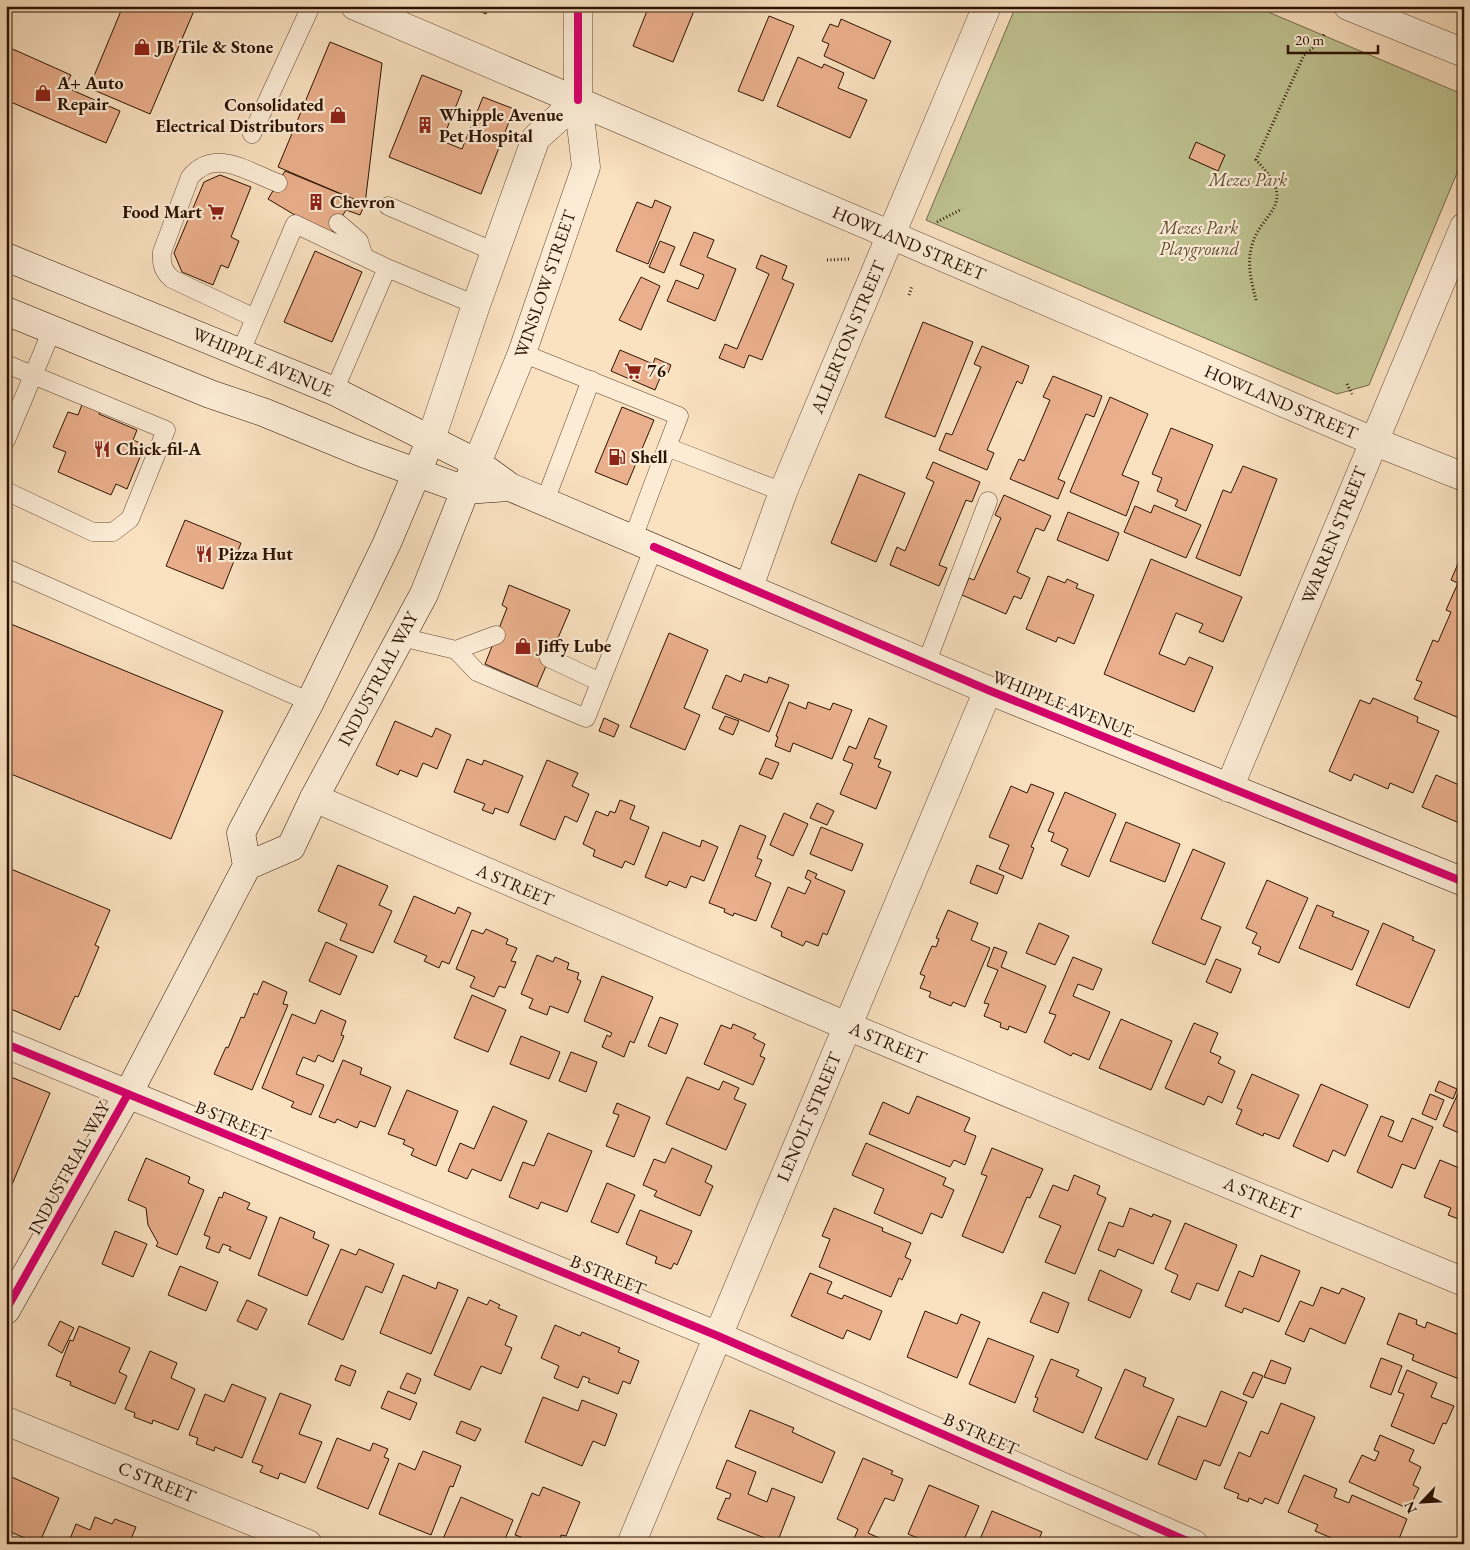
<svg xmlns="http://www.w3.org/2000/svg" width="1470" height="1550" viewBox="0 0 1470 1550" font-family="'EB Garamond',serif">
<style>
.green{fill:#bfc291;stroke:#766a4a}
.building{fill:#eaaf8c;stroke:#2c1302}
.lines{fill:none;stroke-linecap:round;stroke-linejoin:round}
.service-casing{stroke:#604632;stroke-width:19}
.minor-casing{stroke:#604632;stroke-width:29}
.tertiary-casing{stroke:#604632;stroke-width:29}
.secondary-casing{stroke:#2c1302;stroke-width:29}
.path{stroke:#2c1302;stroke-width:3;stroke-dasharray:1 2.5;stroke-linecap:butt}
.service{stroke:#fcecd6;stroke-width:18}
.minor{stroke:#fcecd6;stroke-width:28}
.tertiary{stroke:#fcecd6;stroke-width:28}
.secondary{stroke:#fcecd6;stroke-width:28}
.cycleway-casing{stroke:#fcecd6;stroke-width:11}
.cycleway{stroke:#d6006c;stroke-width:8}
.labels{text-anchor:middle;stroke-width:4.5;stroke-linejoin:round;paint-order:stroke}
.poi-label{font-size:18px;font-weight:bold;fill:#2c1302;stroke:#fcecd6;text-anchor:start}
.park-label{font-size:18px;font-style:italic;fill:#5f5034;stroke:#fcecd6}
.street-label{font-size:18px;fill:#2c1302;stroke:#fcecd6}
</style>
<rect width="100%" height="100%" fill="#fae1c0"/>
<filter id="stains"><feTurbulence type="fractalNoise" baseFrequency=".004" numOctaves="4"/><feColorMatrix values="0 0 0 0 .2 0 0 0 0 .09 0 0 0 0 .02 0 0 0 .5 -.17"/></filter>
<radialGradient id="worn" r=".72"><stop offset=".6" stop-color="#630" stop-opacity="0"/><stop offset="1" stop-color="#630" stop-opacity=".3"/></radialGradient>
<!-- green -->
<path class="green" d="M1016 6H1254L1462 94 1464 156 1369 385 1337 394 926 220Z"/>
<!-- building -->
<path class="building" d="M123 6H196L150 114 89 88Z
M467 6H489L486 14Z
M649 6H696L673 62 633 46Z
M769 16 794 26 763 101 738 91Z
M841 19 891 41 874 79 824 56 829 44 822 41 830 24 838 27Z
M330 42 382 63 365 204 278 167Z
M8 47 71 75 65 87 120 111 106 143 6 100Z
M798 57 822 68 824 64 844 73 838 88 867 100 850 138 777 106Z
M422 75 462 91 442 141 462 149 483 97 514 109 481 194 389 157Z
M1196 142 1225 155 1218 171 1189 158Z
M285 171 365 204 360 215 346 210 330 236 268 199Z
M220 175 251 187 231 237 239 241 228 268 221 265 213 285 182 272 174 253 204 182Z
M655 200 671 207 648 264 616 251 637 202 652 208Z
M694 232 714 240 707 257 736 269 715 321 667 301 676 280 698 289 704 275 680 265Z
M660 241 675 247 664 273 649 267Z
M315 251 362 272 332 342 284 322Z
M761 255 787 266 782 279 794 284 762 360 749 355 744 368 719 358 725 344 737 349 769 274 756 268Z
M641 277 660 286 641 330 619 320Z
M923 322 973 342 935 437 885 417Z
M982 346 1029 366 1022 384 1017 381 987 450 994 453 987 470 939 450 946 433 952 435 981 367 974 364Z
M620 350 653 364 655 358 671 365 668 373 663 371 655 390 611 371Z
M1053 376 1102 396 1094 417 1086 414 1058 479 1065 482 1058 499 1010 479 1019 459 1024 461 1050 400 1043 397Z
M1110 397 1148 414 1122 475 1139 482 1126 516 1070 492Z
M83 402 101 409 99 414 137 430 133 440 145 445 127 489 116 484 111 495 58 472 66 452 53 447 68 412 78 415Z
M622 407 654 420 627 485 595 472Z
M1171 428 1213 445 1186 511 1175 506 1178 500 1157 491 1162 478 1152 474Z
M933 462 980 482 972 502 966 500 939 565 947 568 939 586 890 565 897 547 905 551 934 482 926 478Z
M1243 466 1277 479 1240 576 1196 558 1223 490 1231 493Z
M859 474 905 493 876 562 831 543Z
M1004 495 1051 516 1044 531 1036 528 1017 572 1030 578 1021 599 1014 596 1006 614 962 595 969 578 974 580 1001 518 995 515Z
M1154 505 1201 525 1186 558 1124 532 1135 506 1151 513Z
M1068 512 1119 533 1108 561 1057 540Z
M185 520 241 543 223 589 166 566Z
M1461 557 1464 558V720L1414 699 1422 682 1416 680 1433 640 1438 642 1451 612 1446 610 1458 583 1451 580Z
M1151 559 1242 597 1223 642 1199 632 1203 624 1176 613 1159 654 1185 665 1189 657 1213 667 1194 712 1104 674Z
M1048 576 1065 583 1067 579 1078 584 1076 588 1094 595 1074 644 1058 637 1056 642 1026 629Z
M509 585 570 610 537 687 485 664 507 608 502 605Z
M6 622 223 711 171 839 6 772Z
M669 633 708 650 684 708 700 715 685 750 630 727Z
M744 674 767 683 769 677 789 685 769 732 712 708 726 675 741 682Z
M1373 698 1418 717 1417 722 1439 731 1413 793 1390 783 1388 789 1354 774 1351 781 1329 771 1360 700 1370 704Z
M789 702 806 709 808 702 830 710 833 703 852 710 832 759 793 743 790 752 775 746 778 737 776 736Z
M725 716 739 721 733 735 719 729Z
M604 718 619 725 614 737 599 731Z
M869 718 887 726 874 758 881 760 878 767 891 772 876 809 840 794 853 764 843 760 849 746 856 749Z
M395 721 432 737 436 728 451 735 437 769 423 763 417 777 400 770 398 775 376 765Z
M766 758 779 763 772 779 759 774Z
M467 759 482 765 484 760 523 776 508 813 495 808 493 814 482 810 485 804 454 792Z
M547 760 578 773 572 786 589 794 577 822 565 816 555 840 520 825Z
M1436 775 1464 787V825L1422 807Z
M1031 784 1054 793 1031 847 1034 848 1022 879 999 869 1009 845 989 837 1011 786 1027 793Z
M1065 792 1116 814 1089 877 1061 865 1068 849 1051 841 1054 833 1048 831Z
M620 800 635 806 630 819 649 827 634 865 625 861 622 868 593 856 595 850 583 844 596 811 608 816 610 811 615 813Z
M817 803 834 811 827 825 810 818Z
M784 813 808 824 793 856 770 845Z
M1126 822 1180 844 1165 882 1110 861Z
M740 825 766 836 757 858 762 860 755 876 771 883 756 921 734 913 733 916 724 912 725 909 709 903Z
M821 827 863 844 852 871 810 854Z
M663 832 700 847 702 840 718 847 704 881 691 876 686 888 669 881 667 886 645 877Z
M1193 849 1225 863 1201 919 1221 927 1205 965 1152 943Z
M338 865 388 886 379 905 392 911 373 953 340 940 347 924 318 911Z
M977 865 1004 876 997 894 970 883Z
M6 867 110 910 95 945 99 947 78 997 75 996 60 1030 6 1007Z
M808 870 817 874 815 878 845 891 827 935 823 933 818 946 806 941 803 946 781 936 782 932 771 927 788 887 805 894 811 881 805 878Z
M1267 880 1308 898 1279 963 1258 954 1261 947 1252 943 1257 933 1246 928Z
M414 896 455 914 458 907 471 913 449 964 442 961 439 968 424 961 427 956 394 942Z
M1317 905 1334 912 1332 916 1369 931 1352 970 1299 948Z
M948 910 978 923 971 940 990 948 965 1007 953 1002 951 1006 929 997 931 992 920 988 925 976 920 974 932 946 936 947 939 939 936 938Z
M1039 923 1069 936 1055 965 1026 953Z
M1383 923 1414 937 1412 940 1435 950 1409 1008 1356 985Z
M486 929 508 939 506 944 517 948 511 961 516 962 505 988 499 986 494 997 470 987 475 977 456 969 472 930 483 934Z
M326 942 357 956 340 995 309 981Z
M994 947 1007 952 1001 967 1046 986 1026 1033 1009 1026 1008 1030 1000 1027 1001 1023 984 1016 989 1004 984 1003 998 970 987 966Z
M537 955 553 962 555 957 569 963 567 969 579 973 577 979 581 981 568 1013 550 1006 547 1015 529 1008 533 999 521 994Z
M1073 957 1102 969 1093 990 1078 984 1073 996 1110 1012 1089 1060 1073 1053 1071 1056 1044 1042 1056 1015 1049 1013Z
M1216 959 1241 969 1231 993 1206 982Z
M602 976 653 997 634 1043 630 1041 624 1057 602 1047 607 1035 610 1037 612 1033 584 1021Z
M263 981 287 992 283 1004 288 1005 252 1090 214 1074 226 1047 228 1048 241 1017 244 1018 254 993 257 995Z
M472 995 506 1010 488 1052 454 1038Z
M321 1010 346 1021 341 1035 344 1036 333 1062 318 1055 315 1062 303 1057 296 1074 324 1085 311 1115 291 1107 294 1102 262 1088 292 1014 315 1024Z
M660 1017 678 1024 666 1054 648 1046Z
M1121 1019 1172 1041 1151 1090 1099 1068Z
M1194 1023 1218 1033 1210 1052 1221 1057 1218 1063 1235 1071 1222 1103 1208 1096 1204 1105 1165 1088Z
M733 1024 756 1034 753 1038 765 1044 760 1056 765 1058 753 1085 704 1064 721 1025 731 1029Z
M521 1036 560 1052 549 1079 510 1064Z
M571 1052 597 1062 586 1092 559 1081Z
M343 1060 362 1068 360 1074 391 1087 375 1127 360 1121 357 1128 337 1119 335 1123 319 1117Z
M1252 1074 1299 1095 1279 1139 1264 1133 1263 1136 1236 1124 1242 1110 1237 1108Z
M6 1075 50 1093 6 1199Z
M687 1077 719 1090 723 1081 739 1088 734 1099 746 1104 726 1150 666 1124Z
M1439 1081 1457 1089 1453 1099 1435 1091Z
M1321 1084 1368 1105 1345 1156 1333 1150 1328 1162 1293 1146Z
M1460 1089 1464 1091V1135L1443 1126Z
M407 1090 458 1111 436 1166 411 1155 414 1149 403 1144 405 1140 388 1134Z
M1430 1094 1444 1100 1436 1120 1422 1114Z
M917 1096 970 1118 964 1131 976 1136 965 1165 954 1160 950 1167 869 1134 883 1102 909 1114Z
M617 1103 650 1117 634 1157 606 1146 619 1115 613 1113Z
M493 1106 527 1121 501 1181 472 1169 467 1179 448 1171 460 1143 474 1149Z
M1381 1116 1394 1121 1388 1136 1402 1142 1412 1118 1433 1127 1415 1169 1402 1164 1392 1188 1357 1172Z
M548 1133 592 1151 567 1212 541 1202 538 1209 509 1197 523 1162 534 1166Z
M866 1143 946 1178 943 1185 954 1190 942 1218 931 1213 922 1234 874 1213 884 1189 852 1175Z
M672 1148 712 1166 705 1182 713 1186 700 1216 654 1196 657 1191 643 1185 654 1159 665 1163Z
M992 1148 1043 1169 1030 1198 1027 1197 1003 1253 962 1236 987 1176 981 1174Z
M146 1158 190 1177 188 1183 204 1190 177 1255 156 1246 158 1243 148 1225 146 1208 128 1200Z
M1440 1160 1464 1170V1221L1448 1215 1451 1208 1424 1197Z
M1074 1175 1100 1186 1097 1194 1106 1198 1075 1274 1045 1262 1061 1226 1039 1217 1053 1185 1068 1191Z
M607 1183 635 1195 618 1233 591 1222Z
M224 1192 250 1203 247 1209 267 1217 250 1259 229 1250 231 1247 223 1244 219 1253 206 1248 210 1237 204 1235 219 1197 222 1198Z
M834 1208 883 1228 882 1231 911 1243 905 1257 911 1260 902 1280 899 1278 891 1297 819 1267 830 1239 822 1236Z
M1130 1208 1152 1217 1153 1214 1171 1221 1153 1264 1118 1249 1115 1257 1098 1250 1109 1222 1123 1227Z
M640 1210 692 1231 677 1265 674 1263 671 1269 655 1263 657 1257 626 1244Z
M280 1217 315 1232 313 1238 329 1245 307 1296 258 1275Z
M1185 1223 1237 1245 1218 1291 1197 1283 1190 1300 1171 1292 1178 1275 1165 1269Z
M115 1231 147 1244 133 1277 102 1264Z
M341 1249 356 1255 359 1249 394 1264 382 1293 366 1286 343 1340 308 1324Z
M1261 1255 1300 1271 1279 1322 1244 1308 1242 1313 1225 1306 1239 1271 1253 1277Z
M180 1266 218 1282 206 1311 168 1295Z
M1100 1270 1142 1290 1130 1318 1088 1300Z
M810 1273 832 1282 827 1293 842 1299 844 1295 882 1311 870 1340 847 1330 843 1339 791 1316Z
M403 1275 436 1289 438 1282 458 1290 431 1354 380 1333Z
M1321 1287 1339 1294 1342 1288 1365 1298 1345 1344 1310 1328 1304 1342 1285 1334 1300 1301 1313 1306Z
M1043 1292 1069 1303 1058 1333 1030 1322Z
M468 1297 487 1305 490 1300 500 1305 498 1308 517 1316 505 1345 512 1348 501 1374 481 1366 470 1390 434 1375Z
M247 1300 267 1309 257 1330 237 1321Z
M925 1311 957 1324 961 1314 980 1322 957 1378 907 1357Z
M1399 1313 1417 1320 1416 1324 1425 1328 1427 1322 1464 1337V1381L1412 1360 1414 1355 1387 1344Z
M60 1321 74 1328 62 1353 48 1345Z
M555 1325 580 1336 582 1332 620 1348 618 1352 639 1361 630 1384 623 1381 618 1394 588 1382 590 1379 583 1376 578 1388 554 1378 559 1366 541 1358Z
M79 1326 130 1348 119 1372 127 1376 115 1404 70 1385 71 1382 56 1376 70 1340 73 1341Z
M988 1338 1034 1356 1015 1403 969 1384Z
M150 1351 177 1363 171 1378 195 1389 178 1430 153 1420 152 1424 134 1417 135 1413 125 1409Z
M1381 1358 1402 1366 1391 1395 1370 1387Z
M1051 1359 1079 1370 1076 1376 1102 1388 1083 1433 1033 1411 1038 1398 1035 1397Z
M1271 1360 1291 1368 1285 1384 1264 1377Z
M341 1365 356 1371 350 1386 335 1380Z
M1125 1369 1146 1378 1143 1386 1174 1399 1147 1460 1095 1438Z
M1407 1370 1437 1383 1431 1397 1454 1406 1446 1424 1443 1423 1434 1444 1391 1426 1404 1394 1398 1392Z
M1253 1372 1263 1376 1253 1398 1243 1394Z
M407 1373 421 1379 415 1394 400 1388Z
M232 1384 266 1398 242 1458 215 1447 214 1451 196 1444 198 1438 189 1435 205 1394 224 1402Z
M388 1391 417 1403 410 1420 381 1408Z
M1221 1391 1247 1402 1220 1466 1204 1460 1196 1480 1158 1464 1178 1416 1206 1427Z
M280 1393 311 1405 299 1434 322 1442 305 1483 280 1473 278 1479 260 1472 263 1466 252 1462Z
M543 1397 578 1411 582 1400 617 1414 605 1446 593 1441 582 1466 525 1442Z
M1281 1403 1315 1417 1278 1504 1265 1498 1262 1504 1249 1498 1248 1502 1237 1498 1239 1494 1224 1488 1239 1452 1250 1457 1261 1431 1268 1434Z
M750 1410 794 1428 792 1432 835 1452 822 1483 735 1447Z
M461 1421 481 1429 475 1441 456 1433Z
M1380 1435 1414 1450 1409 1461 1421 1467 1413 1485 1419 1488 1409 1509 1349 1482 1362 1455 1375 1461 1379 1452 1374 1450Z
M337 1438 370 1451 373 1443 388 1449 384 1457 389 1459 368 1509 317 1488Z
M423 1451 461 1466 453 1487 450 1486 431 1535 379 1514 399 1463 415 1470Z
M863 1458 893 1471 891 1474 903 1479 894 1501 885 1498 868 1533 893 1544H852L858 1529 837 1519Z
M727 1460 756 1472 748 1494 767 1502 772 1488 795 1497 777 1543 717 1519 726 1498 729 1499 731 1494 716 1488Z
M7 1475 59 1498 39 1544 6 1530Z
M1304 1475 1337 1489 1334 1497 1349 1503 1352 1495 1407 1519 1397 1544H1346L1315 1531 1318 1525 1288 1512Z
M929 1485 979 1506 962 1544H932L908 1534Z
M543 1487 580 1502 566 1536 561 1535 558 1544H518L521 1537 515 1535 532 1493 539 1496Z
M461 1497 513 1520 503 1544H452L443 1539Z
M992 1511 1042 1532 1037 1544H978Z
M95 1517 112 1524 115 1519 136 1527 129 1544H68L76 1524 90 1530Z
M690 1538 704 1544H687Z
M162 1539 173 1544H160Z
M1064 1539 1074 1544H1062Z"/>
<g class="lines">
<!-- service casing -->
<g class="service-casing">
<path id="service" d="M252 134 311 6
M388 206 495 252
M338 223 359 241 364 257
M255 318 172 279C163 271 161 264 162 252L190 177C215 147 248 172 278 183
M241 351 295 224 387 268 476 305
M522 353 679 416 667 447 783 492
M6 364 166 430 130 519 113 532H93L6 491
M334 391 387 268
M6 440 52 330
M545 501 591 380
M633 538 667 447
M6 568 310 702
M401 637 456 650 496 635
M456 650 477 672 586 718 654 547
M549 658 600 682
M926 664 988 501"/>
</g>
<!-- minor casing -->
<g class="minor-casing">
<path id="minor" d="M355 6 1373 441 1464 477
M1348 6 1464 53
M749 587 783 492 987 6
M1229 788 1464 227
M314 798 847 1026 1464 1282
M6 1044 718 1336 1194 1544
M6 1421 308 1544
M631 1544 988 690"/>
</g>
<!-- tertiary casing -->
<g class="tertiary-casing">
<path id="tertiary" d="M431 439 476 305 536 138 578 100
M477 463 522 353 586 167 578 100V6"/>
</g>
<!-- secondary casing -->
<g class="secondary-casing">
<path id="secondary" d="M6 257 334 391 477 463 510 487 988 690 1464 882
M6 311 210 394 263 412 363 453 465 490 510 487
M247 866 291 847 314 798 424 594 472 473
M6 1310 128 1094 247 866 241 833 310 702 344 632 387 543 431 439"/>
</g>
<!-- path -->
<path class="path" d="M937 222 962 209
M827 260 849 259
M909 295 912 286
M1256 300C1252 284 1247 266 1251 249 1259 210 1302 208 1256 160L1304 55 1319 43 1325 33
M1347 384 1352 394"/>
<!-- service -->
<use href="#service" class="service"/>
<!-- minor -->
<use href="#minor" class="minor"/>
<!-- tertiary -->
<use href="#tertiary" class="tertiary"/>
<!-- secondary -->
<use href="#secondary" class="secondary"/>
<!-- cycleway casing -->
<g class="cycleway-casing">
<path id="cycleway" d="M578 100V6
M654 547 988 690 1464 882
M6 1044 718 1336 1194 1544
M6 1310 128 1094"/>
</g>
<!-- cycleway -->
<use href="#cycleway" class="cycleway"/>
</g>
<!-- icons -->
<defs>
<g id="shop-bare" transform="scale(1.35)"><path d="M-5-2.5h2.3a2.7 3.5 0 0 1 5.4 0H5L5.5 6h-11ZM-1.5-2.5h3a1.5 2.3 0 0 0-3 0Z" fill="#8f2418" stroke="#fcecd6" stroke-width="2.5" paint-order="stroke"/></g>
<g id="building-bare" transform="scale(1.35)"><path d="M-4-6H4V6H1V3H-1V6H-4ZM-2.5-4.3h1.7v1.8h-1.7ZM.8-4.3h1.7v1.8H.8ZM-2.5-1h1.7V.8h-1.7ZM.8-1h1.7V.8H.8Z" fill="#8f2418" stroke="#fcecd6" stroke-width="2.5" paint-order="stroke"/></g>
<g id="supermarket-bare" transform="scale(1.35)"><path d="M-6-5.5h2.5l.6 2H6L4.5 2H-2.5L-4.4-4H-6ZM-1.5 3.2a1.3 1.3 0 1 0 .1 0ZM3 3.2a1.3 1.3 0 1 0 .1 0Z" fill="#8f2418" stroke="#fcecd6" stroke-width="2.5" paint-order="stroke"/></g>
<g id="restaurant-bare" transform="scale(1.35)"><path d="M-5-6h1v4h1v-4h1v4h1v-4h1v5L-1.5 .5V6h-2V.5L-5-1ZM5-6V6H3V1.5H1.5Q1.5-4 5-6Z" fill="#8f2418" stroke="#fcecd6" stroke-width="2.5" paint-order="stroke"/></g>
<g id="fuel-bare" transform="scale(1.35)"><path d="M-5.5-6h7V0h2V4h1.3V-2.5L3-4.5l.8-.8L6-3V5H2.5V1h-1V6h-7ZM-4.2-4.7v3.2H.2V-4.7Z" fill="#8f2418" stroke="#fcecd6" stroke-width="2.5" paint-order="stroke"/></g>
</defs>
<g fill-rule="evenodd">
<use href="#shop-bare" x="142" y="47"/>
<use href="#shop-bare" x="43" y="93"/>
<use href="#shop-bare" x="338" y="115"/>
<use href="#building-bare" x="425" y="125"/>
<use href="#building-bare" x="316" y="202"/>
<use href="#supermarket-bare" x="216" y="212"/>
<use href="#supermarket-bare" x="633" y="371"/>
<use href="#restaurant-bare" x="102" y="449"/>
<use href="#fuel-bare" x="617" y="457"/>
<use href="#restaurant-bare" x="204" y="554"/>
<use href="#shop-bare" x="523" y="646"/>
</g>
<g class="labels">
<!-- poi labels -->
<g class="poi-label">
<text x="156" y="53">JB Tile &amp; Stone</text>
<text x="57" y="89">A+ Auto<tspan x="57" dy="21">Repair</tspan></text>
<text x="324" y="111" text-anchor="end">Consolidated<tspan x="324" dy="21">Electrical Distributors</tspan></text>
<text x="439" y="121">Whipple Avenue<tspan x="439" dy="21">Pet Hospital</tspan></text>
<text x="330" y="208">Chevron</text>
<text x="202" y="218" text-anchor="end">Food Mart</text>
<text x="647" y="377">76</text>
<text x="116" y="455">Chick-fil-A</text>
<text x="631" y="463">Shell</text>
<text x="218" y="560">Pizza Hut</text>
<text x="537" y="652">Jiffy Lube</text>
</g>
<!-- park labels -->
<g class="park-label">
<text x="1248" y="186">Mezes Park</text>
<text x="1199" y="234">Mezes Park<tspan x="1199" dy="21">Playground</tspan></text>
</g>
<!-- street labels -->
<g class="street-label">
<text transform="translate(909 243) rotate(23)" y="6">HOWLAND STREET</text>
<text transform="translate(545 284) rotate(-71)" y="6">WINSLOW STREET</text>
<text transform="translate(848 337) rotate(-67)" y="6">ALLERTON STREET</text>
<text transform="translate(263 362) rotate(23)" y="6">WHIPPLE AVENUE</text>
<text transform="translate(1281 402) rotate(23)" y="6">HOWLAND STREET</text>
<text transform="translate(1334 535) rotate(-68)" y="6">WARREN STREET</text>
<text transform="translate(378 679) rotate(-62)" y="6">INDUSTRIAL WAY</text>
<text transform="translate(1063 704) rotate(22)" y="6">WHIPPLE AVENUE</text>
<text transform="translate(515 885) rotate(23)" y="6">A STREET</text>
<text transform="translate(888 1043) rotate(23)" y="6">A STREET</text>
<text transform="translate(809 1117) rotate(-67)" y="6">LENOLT STREET</text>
<text transform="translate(233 1121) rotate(22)" y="6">B STREET</text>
<text transform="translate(69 1168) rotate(-61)" y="6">INDUSTRIAL WAY</text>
<text transform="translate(1262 1198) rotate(23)" y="6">A STREET</text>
<text transform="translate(608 1275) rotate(22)" y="6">B STREET</text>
<text transform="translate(981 1434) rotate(24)" y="6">B STREET</text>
<text transform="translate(157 1482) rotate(22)" y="6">C STREET</text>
</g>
</g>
<!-- margin -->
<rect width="1470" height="1550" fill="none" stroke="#fae1c0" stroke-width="25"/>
<rect x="8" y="8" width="1455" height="1535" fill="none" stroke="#2c1302" stroke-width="2.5"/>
<rect x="12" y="12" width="1445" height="1525" fill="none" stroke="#2c1302"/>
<!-- north arrow -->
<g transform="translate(1422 1502) rotate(245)" stroke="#fcecd6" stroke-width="4" paint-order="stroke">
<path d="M0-4L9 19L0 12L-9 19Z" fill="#2c1302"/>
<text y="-8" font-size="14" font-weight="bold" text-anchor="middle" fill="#2c1302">N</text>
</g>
<!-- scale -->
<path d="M1288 45v8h90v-8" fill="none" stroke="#2c1302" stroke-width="2.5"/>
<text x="1295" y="45" font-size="15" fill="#2c1302" stroke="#fcecd6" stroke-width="4" paint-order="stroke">20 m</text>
<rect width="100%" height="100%" filter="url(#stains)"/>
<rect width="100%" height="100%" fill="url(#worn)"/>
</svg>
